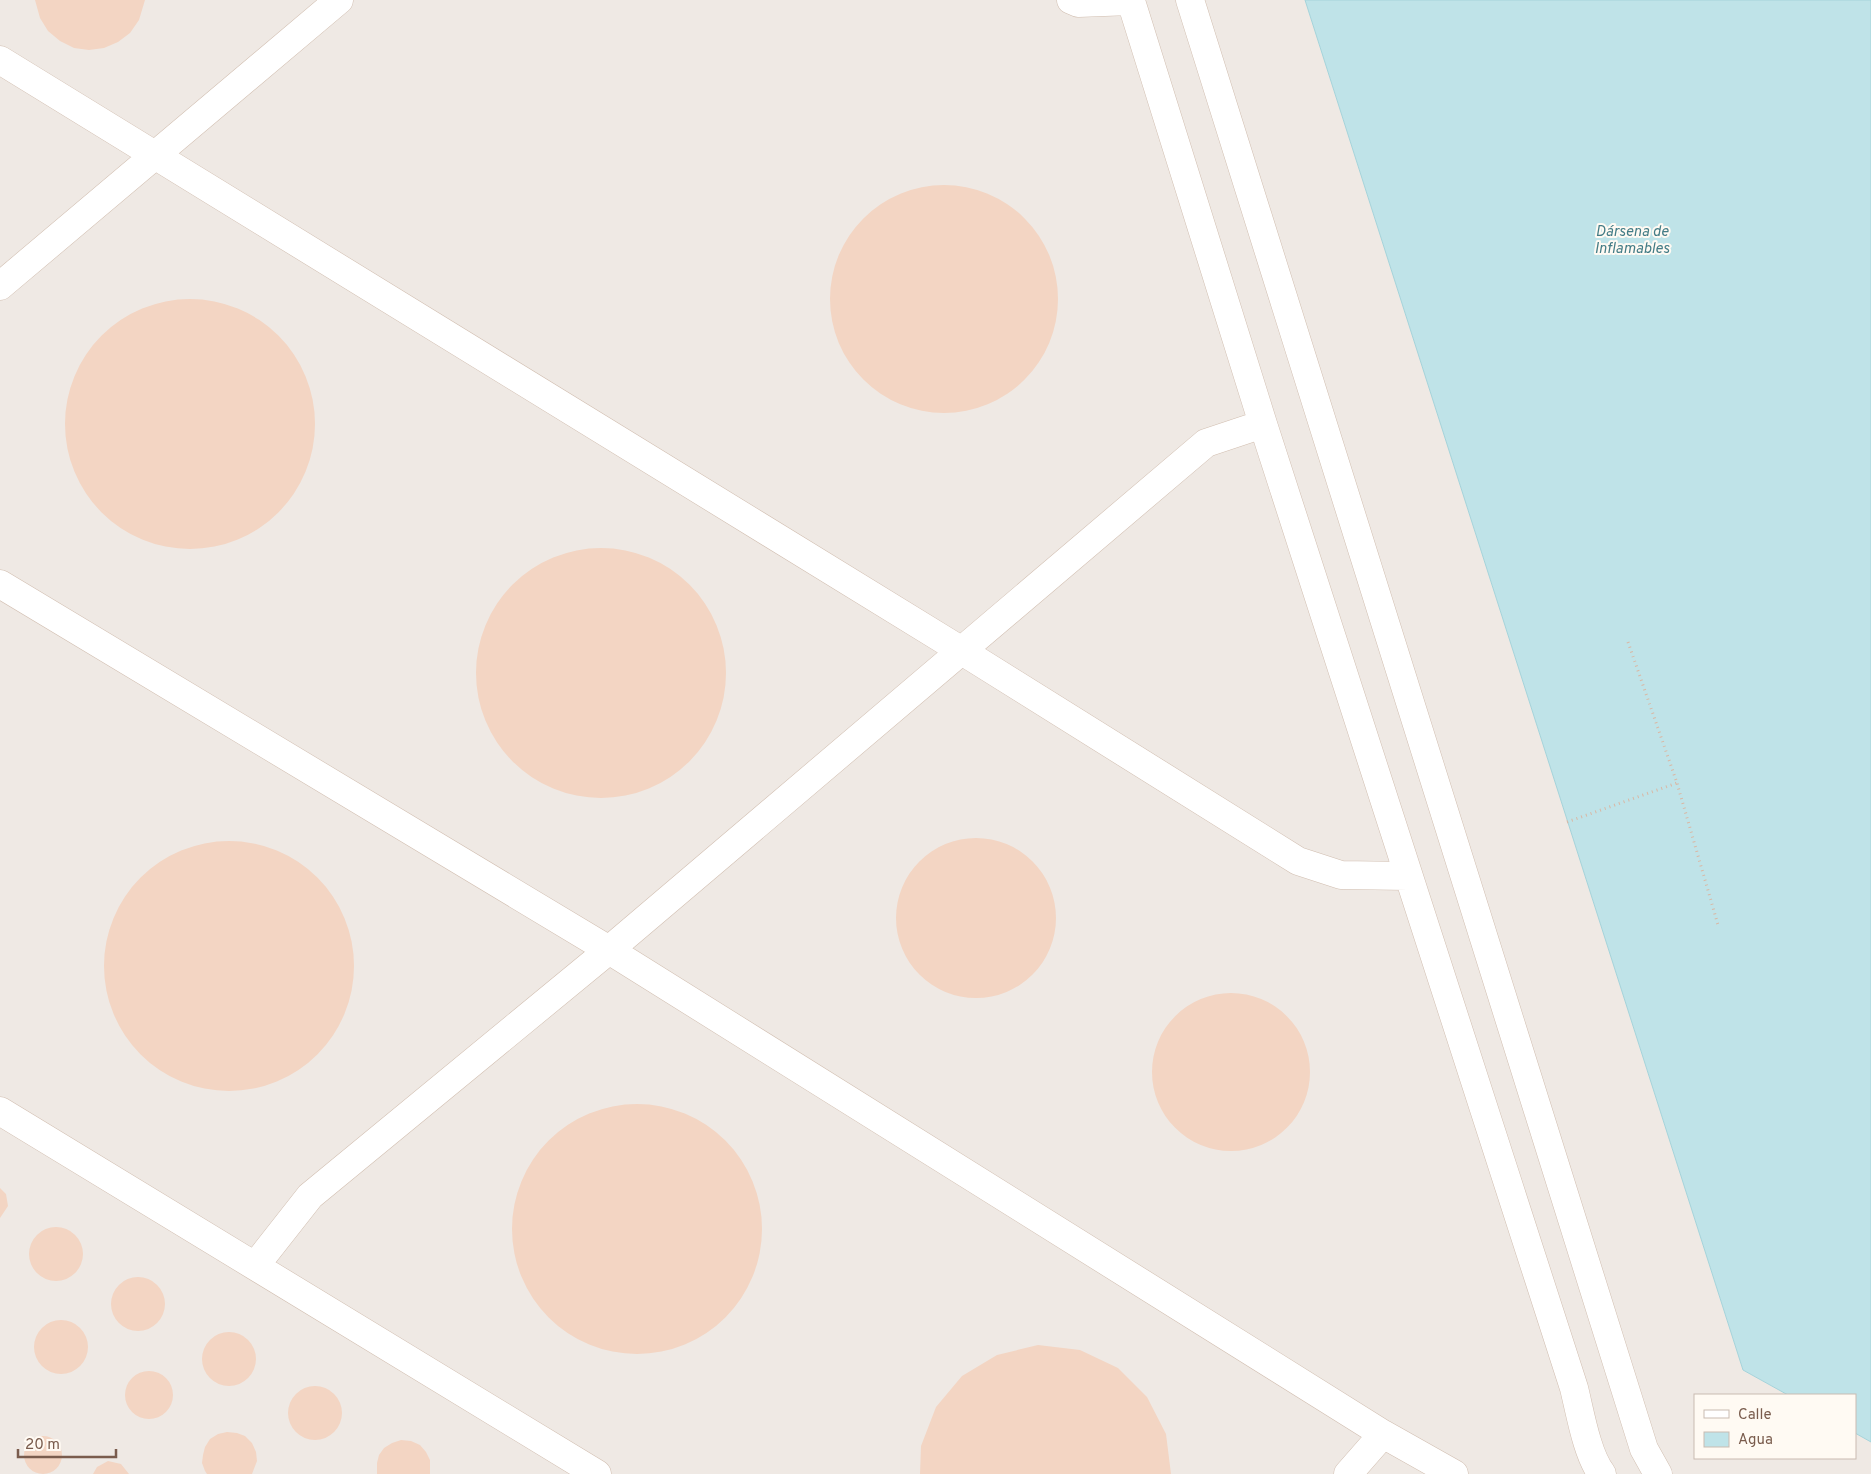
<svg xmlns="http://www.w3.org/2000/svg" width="1871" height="1474" viewBox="0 0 1871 1474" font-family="Overpass,sans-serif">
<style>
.industrial{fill:#efe9e4}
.water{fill:#bfe3e8;stroke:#a5d3da}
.building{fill:#f3d5c3}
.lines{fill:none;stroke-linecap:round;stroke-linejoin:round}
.minor-casing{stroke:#d1beb0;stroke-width:29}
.path{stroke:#d9b8a5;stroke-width:3;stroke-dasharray:1 4;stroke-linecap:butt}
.minor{stroke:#fff;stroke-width:28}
.labels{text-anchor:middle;stroke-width:4;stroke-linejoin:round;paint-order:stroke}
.water-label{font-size:15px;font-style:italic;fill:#437c86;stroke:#fffaf3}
</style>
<rect width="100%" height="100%" fill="#fdf6ec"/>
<!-- industrial -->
<path class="industrial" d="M0 0H1305L1743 1370 1788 1395H1695V1458H1855V1433L1871 1442V1474H0Z"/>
<!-- water -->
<path class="water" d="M1305 0H1871V1442L1855 1433V1395H1788L1743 1370Z"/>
<!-- building -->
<path class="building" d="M35 0H145L139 20 130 33 118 42 104 48 89 50 74 48 60 41 48 31 40 18Z
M830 299a114 114 0 1 1 228 0a114 114 0 1 1-228 0Z
M65 424a125 125 0 1 1 250 0a125 125 0 1 1-250 0Z
M476 673a125 125 0 1 1 250 0a125 125 0 1 1-250 0Z
M896 918a80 80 0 1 1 160 0a80 80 0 1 1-160 0Z
M104 966a125 125 0 1 1 250 0a125 125 0 1 1-250 0Z
M1152 1072a79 79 0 1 1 158 0a79 79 0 1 1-158 0Z
M512 1229a125 125 0 1 1 250 0a125 125 0 1 1-250 0Z
M0 1188 6 1194 8 1206 0 1218Z
M29 1254a27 27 0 1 1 54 0a27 27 0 1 1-54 0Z
M111 1304a27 27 0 1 1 54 0a27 27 0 1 1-54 0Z
M34 1347a27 27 0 1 1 54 0a27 27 0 1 1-54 0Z
M202 1359a27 27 0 1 1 54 0a27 27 0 1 1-54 0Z
M1038 1345 1080 1350 1118 1368 1147 1397 1166 1434 1171 1474H920L921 1446 936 1407 962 1376 997 1355Z
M125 1395a24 24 0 1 1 48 0a24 24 0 1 1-48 0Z
M288 1413a27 27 0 1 1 54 0a27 27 0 1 1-54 0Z
M227 1432 237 1433 245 1436 252 1443 256 1452 257 1461 252 1474H207L205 1471 202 1463 203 1455 205 1447 210 1439 218 1434Z
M24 1455a19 19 0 1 1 38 0a19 19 0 1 1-38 0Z
M401 1440 411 1441 420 1445 426 1452 430 1460V1474H377V1463L379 1455 384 1448 392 1443Z
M108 1461 121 1464 129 1474H93L97 1467Z"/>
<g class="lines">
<!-- minor casing -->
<g class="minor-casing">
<path id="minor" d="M1071 0 1078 3 1131 1 1263 424 1574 1388C1580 1412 1587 1455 1602 1474
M1190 0 1644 1449 1658 1474
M0 60 962 651 1298 861 1341 875 1408 876
M0 286 339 0
M0 584 609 950 1383 1434 1454 1474
M0 1111 597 1474
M255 1266 310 1196 609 950 1206 443 1263 424
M1348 1474 1383 1434"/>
</g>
<!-- path -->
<path class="path" d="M1628 642 1677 783 1718 925
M1567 822 1677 783"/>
<!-- minor -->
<use href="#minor" class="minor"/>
</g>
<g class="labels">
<!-- water labels -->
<g class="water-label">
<text x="1632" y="236">Dársena de<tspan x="1632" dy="17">Inflamables</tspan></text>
</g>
</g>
<!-- legend -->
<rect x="1694" y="1394" width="162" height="65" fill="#fffaf3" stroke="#cabbb1"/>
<rect x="1704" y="1410" width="25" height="8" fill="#ffffff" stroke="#cabbb1"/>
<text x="1738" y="1419" font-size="15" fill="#7a5c4d">Calle</text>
<rect x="1704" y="1432" width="25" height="15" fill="#bfe3e8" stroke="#cabbb1"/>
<text x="1738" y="1444" font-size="15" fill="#7a5c4d">Agua</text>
<!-- scale -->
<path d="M18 1449v8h98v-8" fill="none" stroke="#7a5c4d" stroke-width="2.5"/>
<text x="25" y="1449" font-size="15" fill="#7a5c4d" stroke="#fffaf3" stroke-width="4" paint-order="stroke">20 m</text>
</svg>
